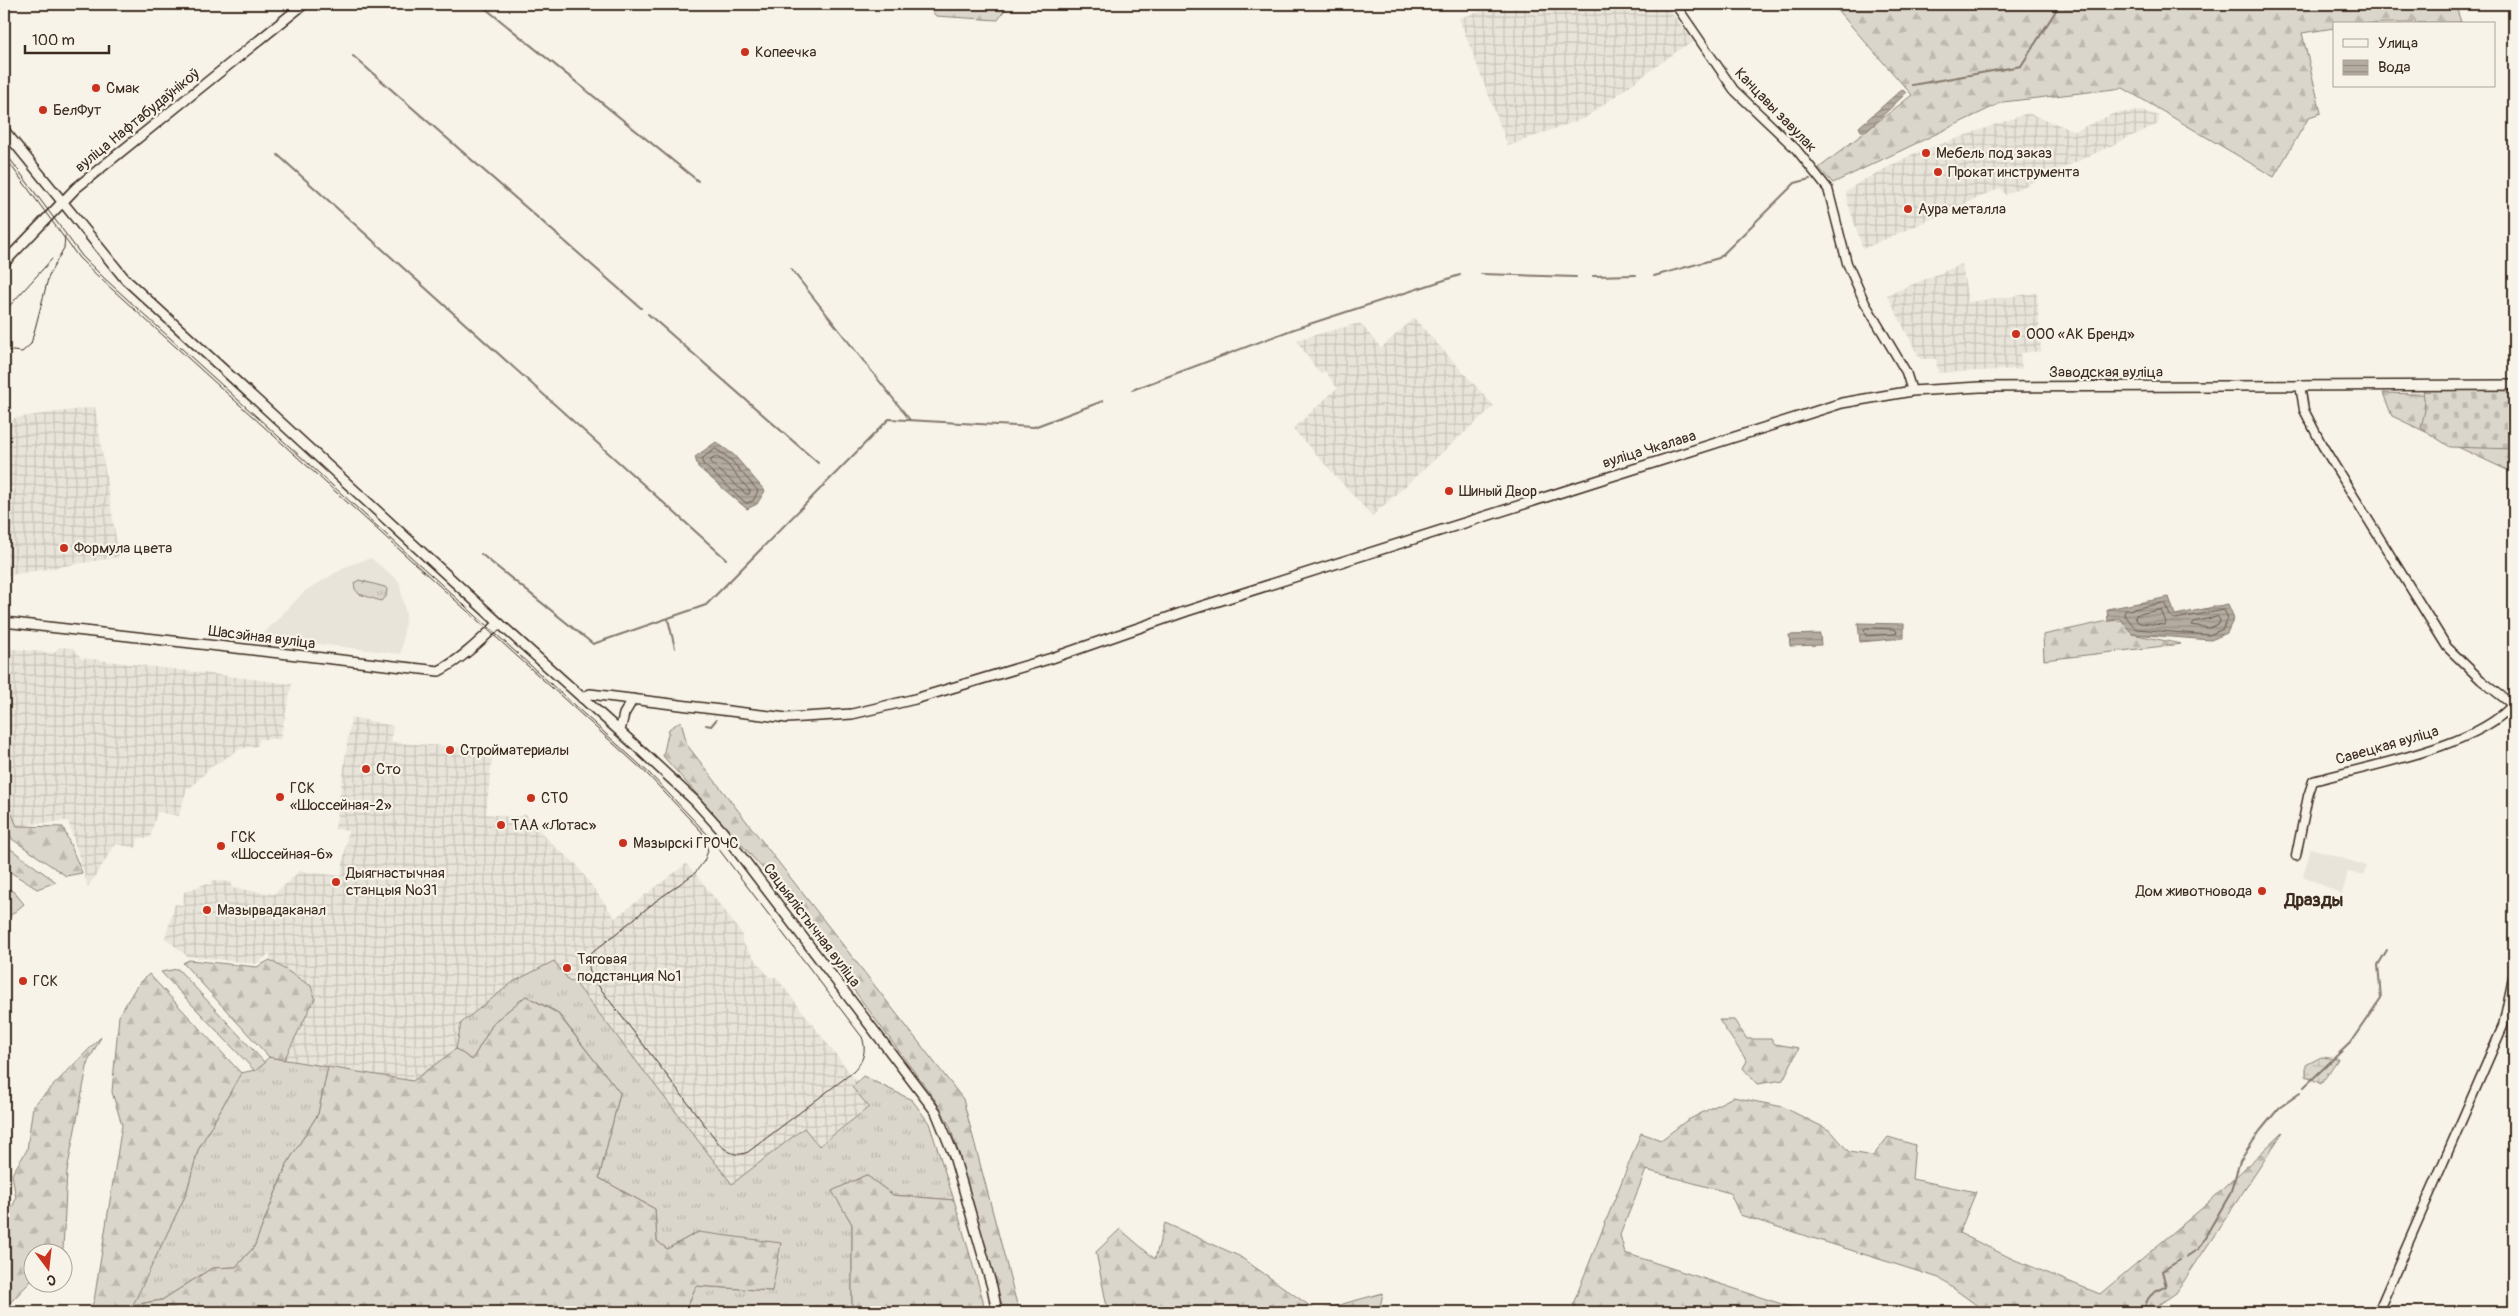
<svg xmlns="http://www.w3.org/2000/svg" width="2518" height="1316" viewBox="0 0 2518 1316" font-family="Pangolin,sans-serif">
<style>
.built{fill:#e9e4d9}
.industrial{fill:url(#industrial-grid)}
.grass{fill:url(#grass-tufts);stroke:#8b8074}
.forest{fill:url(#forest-firs);stroke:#8b8074}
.wetland{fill:url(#wetland-marsh);stroke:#8b8074}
.cemetery{fill:url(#cemetery-stones);stroke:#8b8074}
.water{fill:url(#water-rules);stroke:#84786c}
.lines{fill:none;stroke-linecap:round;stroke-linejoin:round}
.shore{stroke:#6b5e52;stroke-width:1}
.stream{stroke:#84786c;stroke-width:2}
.tertiary-casing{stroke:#3b2a1e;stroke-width:11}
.secondary-casing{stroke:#3b2a1e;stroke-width:12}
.tertiary{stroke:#f7f3e8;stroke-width:8}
.secondary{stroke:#f7f3e8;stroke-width:9}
.tram{stroke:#3b2a1e;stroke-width:1}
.poi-dot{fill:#c8321e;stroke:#f7f3e8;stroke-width:2}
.labels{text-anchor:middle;stroke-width:4.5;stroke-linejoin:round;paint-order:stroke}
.poi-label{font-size:15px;fill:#3b2a1e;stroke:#f7f3e8;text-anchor:start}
.street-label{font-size:15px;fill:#3b2a1e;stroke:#f7f3e8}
.quarter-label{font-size:18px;font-weight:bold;fill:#3b2a1e;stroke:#f7f3e8}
</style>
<defs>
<pattern id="industrial-grid" width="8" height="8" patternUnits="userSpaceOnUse" patternTransform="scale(1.25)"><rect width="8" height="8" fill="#e9e4d9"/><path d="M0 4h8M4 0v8" fill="none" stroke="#c9c4ba"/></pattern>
<pattern id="grass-tufts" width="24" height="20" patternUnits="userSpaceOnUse" patternTransform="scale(1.25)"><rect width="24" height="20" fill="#dbd6cb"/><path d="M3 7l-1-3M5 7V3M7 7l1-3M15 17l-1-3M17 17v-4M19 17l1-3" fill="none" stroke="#bdb8ae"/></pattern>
<pattern id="forest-firs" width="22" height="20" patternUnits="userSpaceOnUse" patternTransform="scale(1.25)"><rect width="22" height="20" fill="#dbd6cb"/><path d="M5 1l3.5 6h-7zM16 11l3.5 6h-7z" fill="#bdb8ae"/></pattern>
<pattern id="wetland-marsh" width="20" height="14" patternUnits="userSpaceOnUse" patternTransform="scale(1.25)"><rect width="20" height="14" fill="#dbd6cb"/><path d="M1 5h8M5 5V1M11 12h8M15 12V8" fill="none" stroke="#bdb8ae"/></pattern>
<pattern id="cemetery-stones" width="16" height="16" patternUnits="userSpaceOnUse" patternTransform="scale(1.25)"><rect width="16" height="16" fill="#dbd6cb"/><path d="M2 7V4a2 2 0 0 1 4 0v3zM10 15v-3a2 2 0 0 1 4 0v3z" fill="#bdb8ae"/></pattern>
<pattern id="water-rules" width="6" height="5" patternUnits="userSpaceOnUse" patternTransform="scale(1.25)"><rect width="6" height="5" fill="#b4aca0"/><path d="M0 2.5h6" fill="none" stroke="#948c82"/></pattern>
</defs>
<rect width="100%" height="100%" fill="#f7f3e8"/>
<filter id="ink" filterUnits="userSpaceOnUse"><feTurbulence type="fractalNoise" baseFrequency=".02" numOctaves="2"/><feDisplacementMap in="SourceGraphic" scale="10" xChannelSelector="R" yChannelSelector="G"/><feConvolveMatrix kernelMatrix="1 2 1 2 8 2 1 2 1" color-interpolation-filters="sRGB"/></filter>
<g filter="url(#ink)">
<!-- built -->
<path class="built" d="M371 558 399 581 406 615 401 654 260 637 305 591 349 565Z
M2311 848 2366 866 2364 875 2348 872 2342 894 2303 876Z"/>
<!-- industrial -->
<path class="industrial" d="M1506 4H1518L1542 18 1524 4H1664L1695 42 1683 47 1585 118 1508 146 1459 18Z
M2141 111 2159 116 2158 124 2005 195 2001 188 1863 249 1848 204 1846 192 1858 183 1913 154 2028 113 2075 131 2115 113Z
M1962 264 1968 302 2037 293 2041 351 2020 353 2022 369 1938 373 1936 359H1920L1887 295Z
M1414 318 1494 406 1372 516 1293 429 1337 388 1325 371 1320 374 1296 340 1360 323 1381 348Z
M95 407 119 557 4 576V491L16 489 4 484V428L14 418Z
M59 647 73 648 83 660V658L292 684 280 739H260L257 746 240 749 210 768 190 788H187L179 816 157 812 150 838H138L136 848 116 844 88 887 68 821 31 824 17 830 11 827V807L4 796V648L54 653Z
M351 717 393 726 391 742 493 750 486 814 513 817 526 815 553 845 576 864 615 918 686 864 695 873 731 919 742 934V942L769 977H776L857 1082 852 1087 869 1106 819 1146 804 1129 732 1185 573 980 570 982H513L461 1023 456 1049 413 1081 284 1060 315 998 311 986 270 960V953L257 964 187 956 165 938 175 904 182 905 184 892 205 884 211 885 212 880 232 882V888L274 894 300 871 341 876 348 831 335 829Z"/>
<!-- grass -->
<path class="grass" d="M359 580 385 587 387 589 386 597 381 601 359 594 355 589 354 583Z
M554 961 570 982 573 980 732 1184 804 1128 819 1146 869 1107 852 1087 863 1076 912 1100 929 1123 954 1200 893 1195 866 1175 833 1191 852 1224V1312H685L696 1286 772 1291 698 1232 667 1249 657 1241 655 1209 599 1178 620 1093 557 1012 526 996 494 1022 472 1060 456 1049 461 1023 513 982Z
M269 1057 328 1067 318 1114 287 1164 254 1247 236 1267 212 1268 162 1300 132 1305 186 1194 198 1150 241 1073 255 1070Z"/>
<!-- forest -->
<path class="forest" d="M925 4H1006L1005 9 998 20 936 16Z
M1832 4H2455L2461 22 2334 24V28L2302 33 2321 113 2309 117 2274 177 2123 88 2003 102 1833 183 1819 168 1912 95Z
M2383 393 2514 397V471H2509L2392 416Z
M2122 620 2132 634 2181 644 2044 660 2043 635 2108 621Z
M681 721 687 745 963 1099 1019 1312H1004L950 1126 935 1100 772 879 663 756 669 729Z
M4 808 10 810 17 826 63 827 82 873 66 876 12 839 4 819Z
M4 844 56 882 37 889 4 868Z
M4 885 15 893 24 904 4 921Z
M189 960 257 967 270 960 311 986 315 998 284 1060 269 1057 183 963Z
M177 969H178L265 1063 255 1071 161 972Z
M149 974 241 1073 198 1150 186 1194 133 1305 162 1300 212 1268 236 1267 254 1247 287 1164 318 1114 328 1067 413 1081 456 1049 472 1060 494 1022 526 996 557 1013 620 1093 599 1178 655 1209 657 1241 667 1249 698 1232 781 1243 772 1291 696 1286 685 1312H88L94 1301 122 1125 112 1092 119 1016 136 987Z
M1719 1020H1734L1747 1039H1771L1775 1044 1799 1048 1783 1080 1757 1084 1743 1068 1747 1061Z
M101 1037 88 1062 67 1171 63 1249 59 1253 32 1254V1280L4 1309V1256L6 1254 7 1218 16 1199 12 1174 27 1150 33 1106Z
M1733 1097 1783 1107 1831 1131 1849 1152 1873 1156 1888 1137 1915 1145 1912 1179 1976 1192 1959 1233 2015 1260 2100 1294 2207 1204 2283 1132 2176 1293 2148 1312H1986L1939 1278 1740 1215 1730 1193 1646 1170 1620 1235 1625 1253 1806 1312H1578L1573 1304 1641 1133 1661 1140 1686 1121Z
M866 1175 893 1195 954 1200 983 1300 984 1312H852V1224L832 1191Z
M1165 1223 1239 1256 1317 1311 1383 1293 1379 1312H1108L1096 1252 1120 1229 1155 1259Z"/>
<!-- wetland -->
<path class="wetland" d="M2321 1057 2338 1059 2321 1084 2306 1076V1065Z"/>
<!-- cemetery -->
<path class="cemetery" d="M2423 389 2514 391V449L2450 447 2421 428 2425 410Z"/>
<!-- water -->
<path class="water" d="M1902 89 1906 93 1867 131H1861L1859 127Z
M716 442 734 455 765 491 757 504 747 509 698 467 695 457Z
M2169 597 2175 615 2228 604 2234 618 2227 633 2211 640 2132 634 2120 618 2108 621 2107 609Z
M1858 623 1904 624V638L1860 642Z
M1820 634 1821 645 1790 646 1789 635Z"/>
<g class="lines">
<!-- shore -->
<path class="shore" d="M716 449 730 459 758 491 753 501 746 503 703 464 702 459Z
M717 457 726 463 750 491 749 494H746L711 463V460Z
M2164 603 2171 617 2175 619 2224 610 2228 618 2223 629 2209 635 2136 629 2124 614 2125 611Z
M2161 610 2166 622 2165 625 2139 623 2135 618 2136 615Z
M2218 617 2220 620 2219 624 2209 628 2192 625 2194 622Z
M1866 628 1895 629 1897 632 1895 634 1866 636 1864 630Z"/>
<!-- stream -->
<path class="stream" d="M480 4 698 181
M353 56 641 308
M1912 85 2021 66 2060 4
M278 155 726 559
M791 269 910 420
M1481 274 1576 277
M1593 276 1636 275
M1654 276 1719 258 1795 183 1810 179
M648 314 818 463
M1132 390 1294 329 1460 275
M481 554 593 644 706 605 889 419 1034 427 1103 401
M668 619 675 648
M706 725 711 726 716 720
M2304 1087 2350 1043 2381 998 2378 965 2387 950
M2186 1257 2198 1249 2230 1194 2240 1161 2260 1131 2279 1108 2300 1093
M2051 1312 2052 1308
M2145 1312C2145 1296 2153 1293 2166 1286L2162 1271 2180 1260"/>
<!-- tertiary casing -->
<g class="tertiary-casing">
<path id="tertiary" d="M1675 4 1734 90 1796 149 1828 189 1847 263 1865 303 1906 372 1912 391
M2300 385 2304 410 2322 445 2447 647 2481 680 2514 706
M2296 856 2308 796 2313 781C2367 766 2477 747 2512 705
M2378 1312 2503 1026 2514 973"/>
</g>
<!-- secondary casing -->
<g class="secondary-casing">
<path id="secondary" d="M4 130 125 279 499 623 635 745 695 801 722 831 936 1112 954 1156 992 1287 997 1312
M4 263 76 188 304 4
M4 622 439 671C462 659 480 641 499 623
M582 698 590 694 787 718 852 714 915 699 1052 658 1187 611 1842 403 1912 391 1980 387 2514 385
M620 731 624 714 633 699"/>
</g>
<!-- tertiary -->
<use href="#tertiary" class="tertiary"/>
<!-- secondary -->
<use href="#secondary" class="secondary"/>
<!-- tram -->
<path class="tram" d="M4 151 82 256 104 278 650 774 708 835 862 1037C867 1051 863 1062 853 1072L748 1152C737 1157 729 1153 720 1145L600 988 590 972 587 957 656 901 695 873 704 861 708 851 702 832 647 774 102 280 79 258 4 156
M4 312 52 259
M4 350 22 352 31 344 49 275 64 248 65 236"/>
</g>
</g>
<!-- markers -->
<g class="poi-dot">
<circle cx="745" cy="52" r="5"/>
<circle cx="96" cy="88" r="5"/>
<circle cx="43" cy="110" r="5"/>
<circle cx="1926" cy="153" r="5"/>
<circle cx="1938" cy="172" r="5"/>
<circle cx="1908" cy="209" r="5"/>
<circle cx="2016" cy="334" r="5"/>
<circle cx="1449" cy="491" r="5"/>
<circle cx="64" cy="548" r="5"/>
<circle cx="450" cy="750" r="5"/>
<circle cx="366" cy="769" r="5"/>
<circle cx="280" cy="797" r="5"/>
<circle cx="531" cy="798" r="5"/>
<circle cx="501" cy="825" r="5"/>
<circle cx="623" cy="843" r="5"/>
<circle cx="221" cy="846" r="5"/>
<circle cx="336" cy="882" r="5"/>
<circle cx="2262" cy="891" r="5"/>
<circle cx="207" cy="910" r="5"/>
<circle cx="567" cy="968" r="5"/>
<circle cx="23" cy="981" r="5"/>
</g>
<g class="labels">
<!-- poi labels -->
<g class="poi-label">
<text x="755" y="57">Копеечка</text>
<text x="106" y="93">Смак</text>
<text x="53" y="115">БелФут</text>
<text x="1936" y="158">Мебель под заказ</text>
<text x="1948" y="177">Прокат инструмента</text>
<text x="1918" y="214">Аура металла</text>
<text x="2026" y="339">ООО «АК Бренд»</text>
<text x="1459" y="496">Шиный Двор</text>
<text x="74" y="553">Формула цвета</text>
<text x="460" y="755">Стройматериалы</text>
<text x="376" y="774">Сто</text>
<text x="290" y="793">ГСК<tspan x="290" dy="17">«Шоссейная-2»</tspan></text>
<text x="541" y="803">СТО</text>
<text x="511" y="830">ТАА «Лотас»</text>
<text x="231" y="842">ГСК<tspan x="231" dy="17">«Шоссейная-6»</tspan></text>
<text x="633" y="848">Мазырскі ГРОЧС</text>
<text x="346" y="878">Дыягнастычная<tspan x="346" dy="17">станцыя №31</tspan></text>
<text x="2252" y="896" text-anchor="end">Дом животновода</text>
<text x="217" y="915">Мазырвадаканал</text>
<text x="577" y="964">Тяговая<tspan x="577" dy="17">подстанция №1</tspan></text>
<text x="33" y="986">ГСК</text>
</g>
<!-- street labels -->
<g class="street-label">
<text transform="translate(1776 110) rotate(46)" y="5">Канцавы завулак</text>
<text transform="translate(137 120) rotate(-39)" y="5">вуліца Нафтабудаўнікоў</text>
<text x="2106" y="377">Заводская вуліца</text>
<text transform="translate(1649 449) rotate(-17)" y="5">вуліца Чкалава</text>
<text transform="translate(262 637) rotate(7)" y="5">Шасэйная вуліца</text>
<text transform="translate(2387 745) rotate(-16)" y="5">Савецкая вуліца</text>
<text transform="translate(812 925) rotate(53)" y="5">Сацыялістычная вуліца</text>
</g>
<!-- quarter labels -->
<g class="quarter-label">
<text x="2314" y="906">Дразды</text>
</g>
</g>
<!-- margin -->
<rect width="2518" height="1316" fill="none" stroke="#f7f3e8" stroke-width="20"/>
<rect x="10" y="10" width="2498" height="1296" fill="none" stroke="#3b2a1e" stroke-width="2" filter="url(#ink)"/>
<!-- legend -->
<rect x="2333" y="22" width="162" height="65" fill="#f7f3e8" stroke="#aca397"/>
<rect x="2343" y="39" width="25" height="8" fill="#f7f3e8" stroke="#aca397"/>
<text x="2378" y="48" font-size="15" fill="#3b2a1e">Улица</text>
<rect x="2343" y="60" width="25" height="15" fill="url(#water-rules)" stroke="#aca397"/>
<text x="2378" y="72" font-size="15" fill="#3b2a1e">Вода</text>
<!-- north arrow -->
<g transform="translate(48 1268) rotate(165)"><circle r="24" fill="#f7f3e8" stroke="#aca397"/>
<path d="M0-4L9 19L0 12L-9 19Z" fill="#c8321e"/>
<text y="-8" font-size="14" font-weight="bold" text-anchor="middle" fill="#3b2a1e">С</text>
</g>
<!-- scale -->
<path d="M25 45v8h84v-8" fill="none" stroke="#3b2a1e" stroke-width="2.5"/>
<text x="32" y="45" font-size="15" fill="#3b2a1e" stroke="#f7f3e8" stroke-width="4" paint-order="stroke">100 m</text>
</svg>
